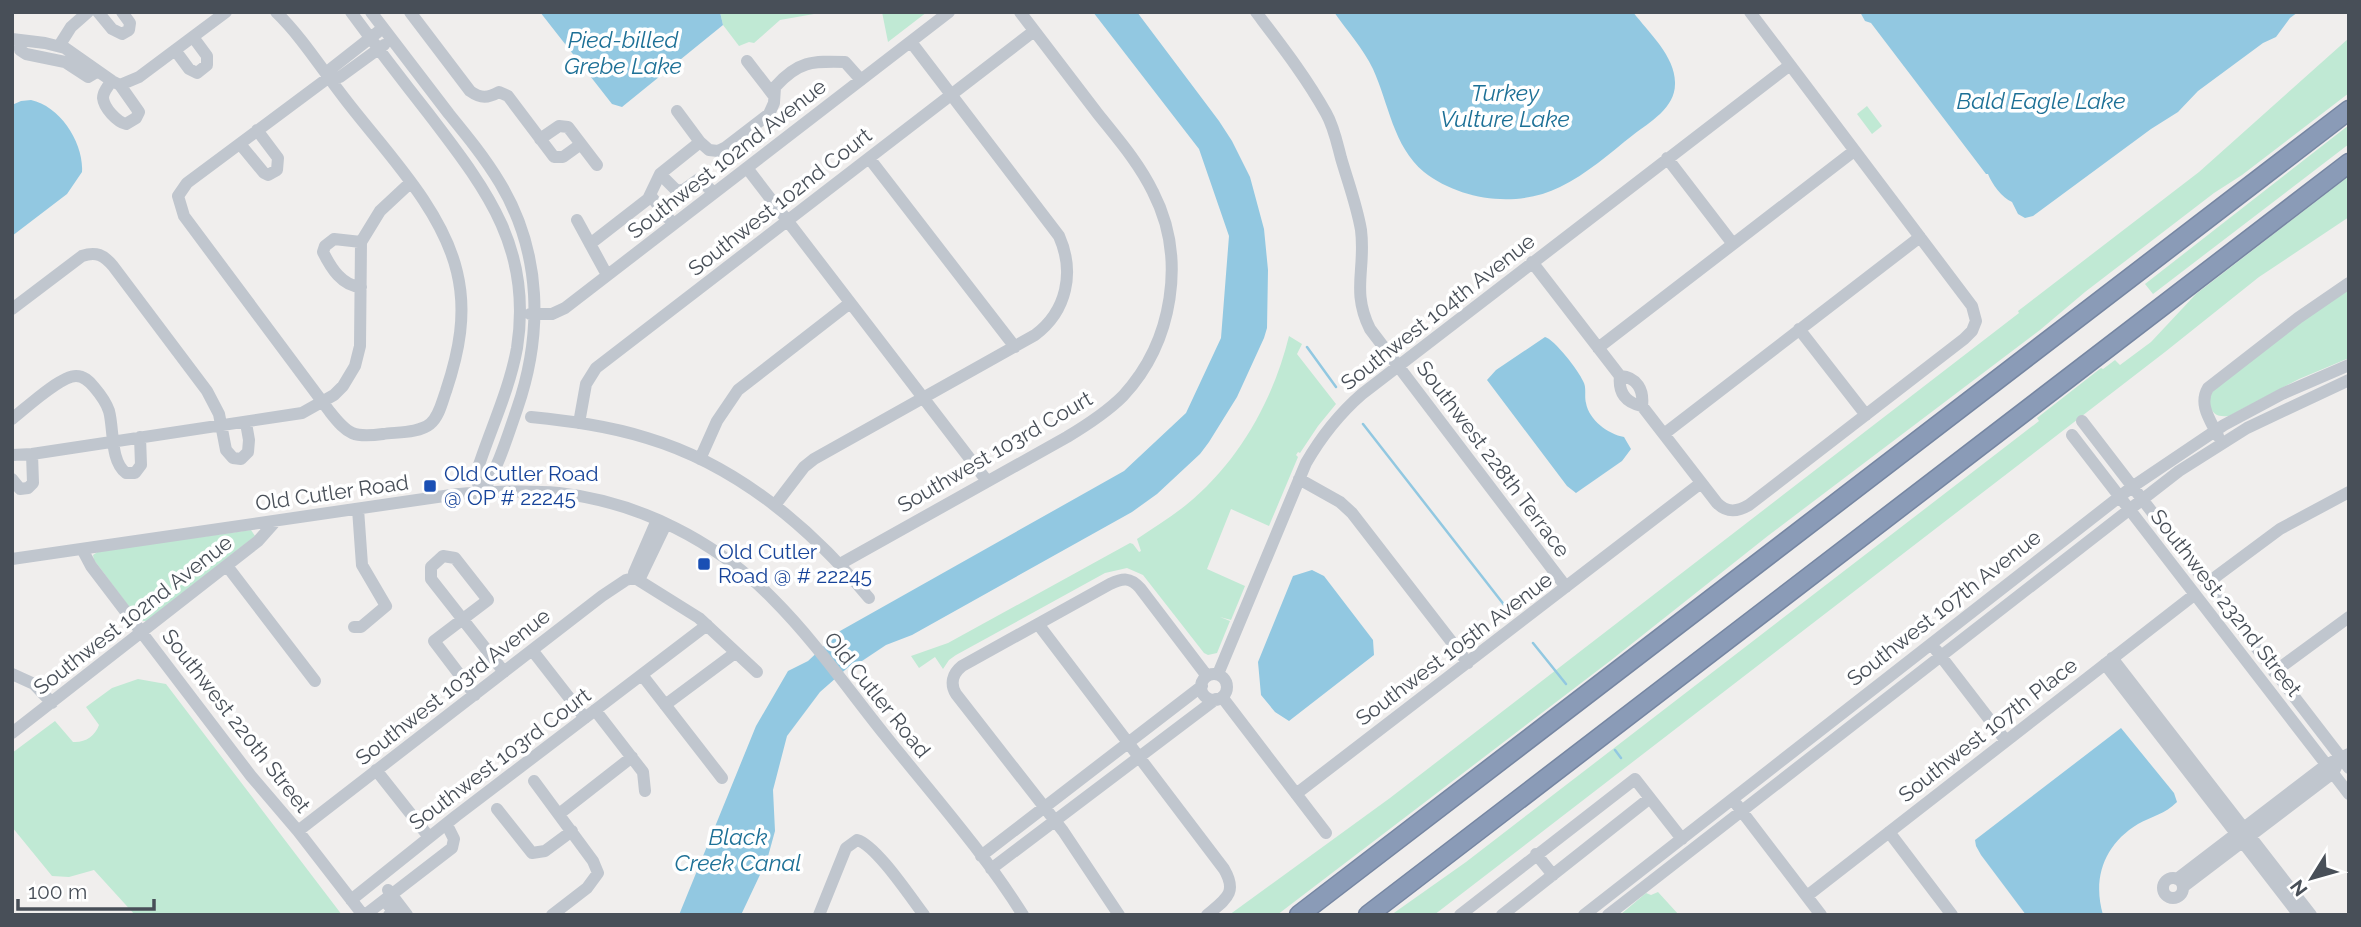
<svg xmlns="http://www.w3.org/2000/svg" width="2361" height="927" viewBox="0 0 2361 927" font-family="Raleway,sans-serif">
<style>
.green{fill:#c0e9d4}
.water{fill:#92c8e1}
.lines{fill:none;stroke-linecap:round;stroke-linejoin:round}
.stream{stroke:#92c8e1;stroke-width:2.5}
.highway-casing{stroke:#7686a2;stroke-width:21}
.minor{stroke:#c0c6ce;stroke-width:12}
.highway{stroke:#8a9bb7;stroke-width:18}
.transit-dot{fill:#1a4fb4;stroke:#fff;stroke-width:2.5}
.labels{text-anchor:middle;stroke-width:7;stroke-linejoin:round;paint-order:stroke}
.street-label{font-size:21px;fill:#484f58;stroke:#fff}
.transit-label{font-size:21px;fill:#164399;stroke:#fff;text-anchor:start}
.water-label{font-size:23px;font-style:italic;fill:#1d7096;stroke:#fff}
</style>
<rect width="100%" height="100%" fill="#f0eeed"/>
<!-- green -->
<path class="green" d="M720 12H864L814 14 780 20 754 43 749 42 739 46 723 25Z
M882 12H927L888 42Z
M2349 38V93L2242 175 2214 193 2085 292 2040 330 1769 535 1610 661 1277 915H1229L1390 798 2019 313 2018 311 2199 172Z
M1867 106 1882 126 1872 134 1857 114Z
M2349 125V144L2153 294 2145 284Z
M2349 176V217L2259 277 2165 352 1434 915H1391L1466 862 2039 421 2037 418 2101 368 2103 369 2115 360 2120 365 2151 342 2196 294Z
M2349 289V358L2299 379 2229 416C2215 417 2213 414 2208 402L2213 390 2305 318Z
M1289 336 1302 344 1297 354 1336 404 1318 426 1300 453 1298 452 1296 455 1298 457 1269 526 1231 509 1207 569 1245 586 1231 620 1220 617 1230 621 1217 653 1208 655 1204 653 1143 575 1127 568 1105 573 956 655 949 660 943 669 935 657 919 668 911 656 948 643 1130 543 1133 544 1139 552 1141 551 1137 539C1153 528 1170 518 1186 505 1238 463 1273 401 1289 336Z
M251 530 255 536 147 621H141L136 616 94 560 93 555 99 551Z
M138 679 166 684 342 915H135L94 870 69 877 52 876 12 827V753L55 721 73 742C85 743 95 736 99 725L86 707 112 688Z
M1658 892 1679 915H1620L1646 893 1651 895Z"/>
<!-- water -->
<path class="water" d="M540 12H720L723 25 622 107 612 104Z
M1093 12H1137L1219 121 1232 141 1250 177 1264 229 1268 270 1267 328 1264 338 1237 397 1209 442 1200 454 1157 494 1132 512 912 635 886 645 862 661 853 663 820 692 787 736 773 790 775 831 767 860 741 915H679L756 726 788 671 808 661 840 631 1124 471 1186 413 1221 338 1229 236 1199 149Z
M1334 12H1633C1649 33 1676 57 1675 84 1675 108 1650 122 1633 135 1610 153 1587 174 1560 187 1518 208 1461 201 1424 172 1393 146 1389 104 1373 69 1363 48 1347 31 1334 12Z
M1860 12H2298L2290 18 2276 37 2263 43 2198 91 2178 112 2151 129 2033 216 2025 218 2018 214 2012 202C2002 198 1992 184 1988 174H1986L1871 23 1865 21Z
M31 100C60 106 84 143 82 172L67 194 12 236V105L21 101Z
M1545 337C1554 339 1579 371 1583 381 1587 387 1584 396 1586 403 1589 420 1608 434 1624 437L1631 449 1622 461 1576 493 1567 486 1487 380 1496 370Z
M1312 570 1324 576 1373 640 1374 655 1289 721 1275 712 1261 695 1258 662 1293 576Z
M2121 728 2174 793 2177 802C2165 814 2152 816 2138 824 2105 844 2092 877 2103 915H2026L1981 855 1976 846 1975 840Z"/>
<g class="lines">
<!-- stream -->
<path class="stream" d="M1307 347 1336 387
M1363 424 1505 606
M1533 643 1566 684
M1615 750 1621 758"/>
<!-- highway casing -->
<g class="highway-casing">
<path id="highway" d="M1299 915 2349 110
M1368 915 2349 163"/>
</g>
<!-- minor -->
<path class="minor" d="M98 12 112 29 122 34 129 30 130 23 122 12
M276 12C302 37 323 71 345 99 384 150 442 208 457 272 467 313 459 352 446 391 442 402 439 417 430 424 419 433 397 432 383 434 354 438 348 435 330 412L184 216 178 196 187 183 328 78 332 68 383 28
M351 12C376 46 402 80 428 113 485 188 533 247 517 348 509 392 489 432 476 474V479L482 493
M371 12C397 46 423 80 449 114 467 136 485 158 500 183 542 253 543 334 517 409 507 438 498 468 482 493
M410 12 470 91C481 99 488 98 499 92L508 96 554 157H563L581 144
M1256 12C1281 45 1306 77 1326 113 1334 127 1337 143 1341 158 1348 182 1357 206 1361 230 1366 269 1351 291 1370 329L1566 587
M12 39 45 43 65 48 112 81 120 85 139 112 136 118 126 124C117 122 104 108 103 98 103 92 108 86 112 81
M20 40V50L26 54 65 62 88 77 98 71
M59 46 71 27 88 12
M175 50 189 69 197 73 207 65V56L193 37
M747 61 774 96
M328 78 340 77 384 45
M120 85 139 77 226 12
M677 111 700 142
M540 139 559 126 568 127 597 165
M240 144 264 173 268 175 277 170 278 158 257 130
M869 158 1015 347
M1667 158 1733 244
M747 168 987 481
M660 174 677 191 685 189 699 179 714 193
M650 195 673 224
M577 220 607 275
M590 244 648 199 660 174 700 142 709 150 718 151 726 147 769 114 774 103 775 87C798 61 812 61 845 62L861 80
M1532 262 1620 376C1618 393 1626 403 1642 406
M361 287C342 286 331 268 323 252L325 246 334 239 361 242
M12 309 82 256C96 251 104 255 113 266L207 391 219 414 226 450 233 458 241 459 248 452 249 440 246 423
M530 314H552L565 308 949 12
M1799 329 1866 415
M1598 348 1854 151
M1620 376C1637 377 1644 390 1642 406L1717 503C1727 513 1737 512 1749 505L1964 339 1972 331 1976 321 1972 306 1750 12
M531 417C570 421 609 426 647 438 737 465 810 527 869 598
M12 419C26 408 60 376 76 376 84 376 89 381 94 387 100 394 106 402 109 411 114 429 110 461 126 473H135L141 465 140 437
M2082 421 2349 768
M579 423 586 384 596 368 1034 31
M1664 434 1920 237
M2072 435 2349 794
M2218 436C2211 421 2198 405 2208 388L2298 318 2349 283
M12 455 32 454 302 413 334 395 343 386 355 366 360 346 361 242 380 211 410 183
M700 459 717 421 738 390 850 303
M12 479 20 489 28 488 33 483 32 454
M1299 479 1340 502 1352 513 1468 663
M775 505 804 467 814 459 1035 335C1067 311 1075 272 1059 236L911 42
M82 549 91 566 251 776 298 831 363 915
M12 559 458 494C492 492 525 490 559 493 640 502 717 542 773 599 814 640 848 689 884 734 931 793 983 851 1023 915
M840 564 1067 437C1087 425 1106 413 1123 396 1173 342 1187 258 1153 192 1139 163 1118 139 1098 114 1072 80 1046 46 1020 12
M227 566 315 681
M635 578 699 618 757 672
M635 578 634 573 657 520
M2206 584 2280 529 2349 492
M1038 624 1224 869C1238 893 1226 899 1207 915
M354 627H361L386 606 362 565 358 509
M532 650 585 718
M1936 650 2006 741
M2112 658 2311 915
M2105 664 2299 915
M2274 672 2349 617
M12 674 34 684 52 703
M1218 674 1306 463C1321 437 1339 414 1362 394L1790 65
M1201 687a13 13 0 1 1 26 0a13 13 0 1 1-26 0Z
M642 675 722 778
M475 695 434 641 488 600 455 558 443 556 431 567V579L504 672
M1222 697 1326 833
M665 705 735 653
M595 710 643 772 645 791
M12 733 258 541 274 523
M376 770 429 837
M534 781 593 861 598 873 587 888 552 915
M1296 794 1701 483
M1737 805 1821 915
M497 809 532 853 545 851 572 831
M559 814 632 757
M298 831 602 596 626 580 641 576 666 524
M1889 832 1952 915
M1536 854 1553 875
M981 856 1202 686
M991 869 1216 699
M2163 888a10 10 0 1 1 20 0a10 10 0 1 1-20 0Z
M2177 879 2326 765 2349 754
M2183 887 2333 773 2336 767
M388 890 407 915
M1807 896 2194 595
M351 900 456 816 707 625
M385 900 393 912 389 915
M365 915 452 848 454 839 449 829
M819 915 846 848 857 840C876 845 911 898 924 915
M1119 915 1063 831 956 694C950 684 952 674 962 666L1110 584C1123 578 1130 577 1140 588L1207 676
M1460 915 1635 779 1682 839
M1502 915 1650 798
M1584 915 2132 487 2224 425 2282 394 2349 365
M1608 915 2179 471 2247 428 2349 380"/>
<!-- highway -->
<use href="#highway" class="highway"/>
</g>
<!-- markers -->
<g class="transit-dot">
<rect x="423" y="479" width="14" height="14" rx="3.5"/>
<rect x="697" y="557" width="14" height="14" rx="3.5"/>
</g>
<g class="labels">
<!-- street labels -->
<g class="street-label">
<text transform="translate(727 159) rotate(-38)" y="7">Southwest 102nd Avenue</text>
<text transform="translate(780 202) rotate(-38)" y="7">Southwest 102nd Court</text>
<text transform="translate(1438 312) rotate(-38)" y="7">Southwest 104th Avenue</text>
<text transform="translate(995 452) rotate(-30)" y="7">Southwest 103rd Court</text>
<text transform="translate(1493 459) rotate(53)" y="7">Southwest 228th Terrace</text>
<text transform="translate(332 493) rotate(-8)" y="7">Old Cutler Road</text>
<text transform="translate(2226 603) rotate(52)" y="7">Southwest 232nd Street</text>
<text transform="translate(1944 608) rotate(-38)" y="7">Southwest 107th Avenue</text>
<text transform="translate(133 615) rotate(-38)" y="7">Southwest 102nd Avenue</text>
<text transform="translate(1454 649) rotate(-37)" y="7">Southwest 105th Avenue</text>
<text transform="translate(453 687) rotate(-38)" y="7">Southwest 103rd Avenue</text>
<text transform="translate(877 695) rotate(51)" y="7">Old Cutler Road</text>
<text transform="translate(236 721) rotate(52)" y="7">Southwest 220th Street</text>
<text transform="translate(1988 730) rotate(-38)" y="7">Southwest 107th Place</text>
<text transform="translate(500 759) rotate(-37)" y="7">Southwest 103rd Court</text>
</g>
<!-- transit labels -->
<g class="transit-label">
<text x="444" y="481">Old Cutler Road<tspan x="444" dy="24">@ OP # 22245</tspan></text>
<text x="718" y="559">Old Cutler<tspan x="718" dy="24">Road @ # 22245</tspan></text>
</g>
<!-- water labels -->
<g class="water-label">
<text x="623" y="48">Pied-billed<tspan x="623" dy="26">Grebe Lake</tspan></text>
<text x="1505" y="101">Turkey<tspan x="1505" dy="26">Vulture Lake</tspan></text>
<text x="2041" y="109">Bald Eagle Lake</text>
<text x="738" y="845">Black<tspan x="738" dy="26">Creek Canal</tspan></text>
</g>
</g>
<!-- border -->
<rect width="2361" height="927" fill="none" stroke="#484f58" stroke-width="28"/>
<!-- north arrow -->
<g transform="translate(2312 878) rotate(233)" stroke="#ffffff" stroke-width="5" paint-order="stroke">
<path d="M0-5L12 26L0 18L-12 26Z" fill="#484f58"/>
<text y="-10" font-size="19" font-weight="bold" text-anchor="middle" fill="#484f58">N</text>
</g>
<!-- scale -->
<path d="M18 899v10h136v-10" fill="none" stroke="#484f58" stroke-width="3.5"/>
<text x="28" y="899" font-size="21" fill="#484f58" stroke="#ffffff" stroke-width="5" paint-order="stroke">100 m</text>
</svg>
